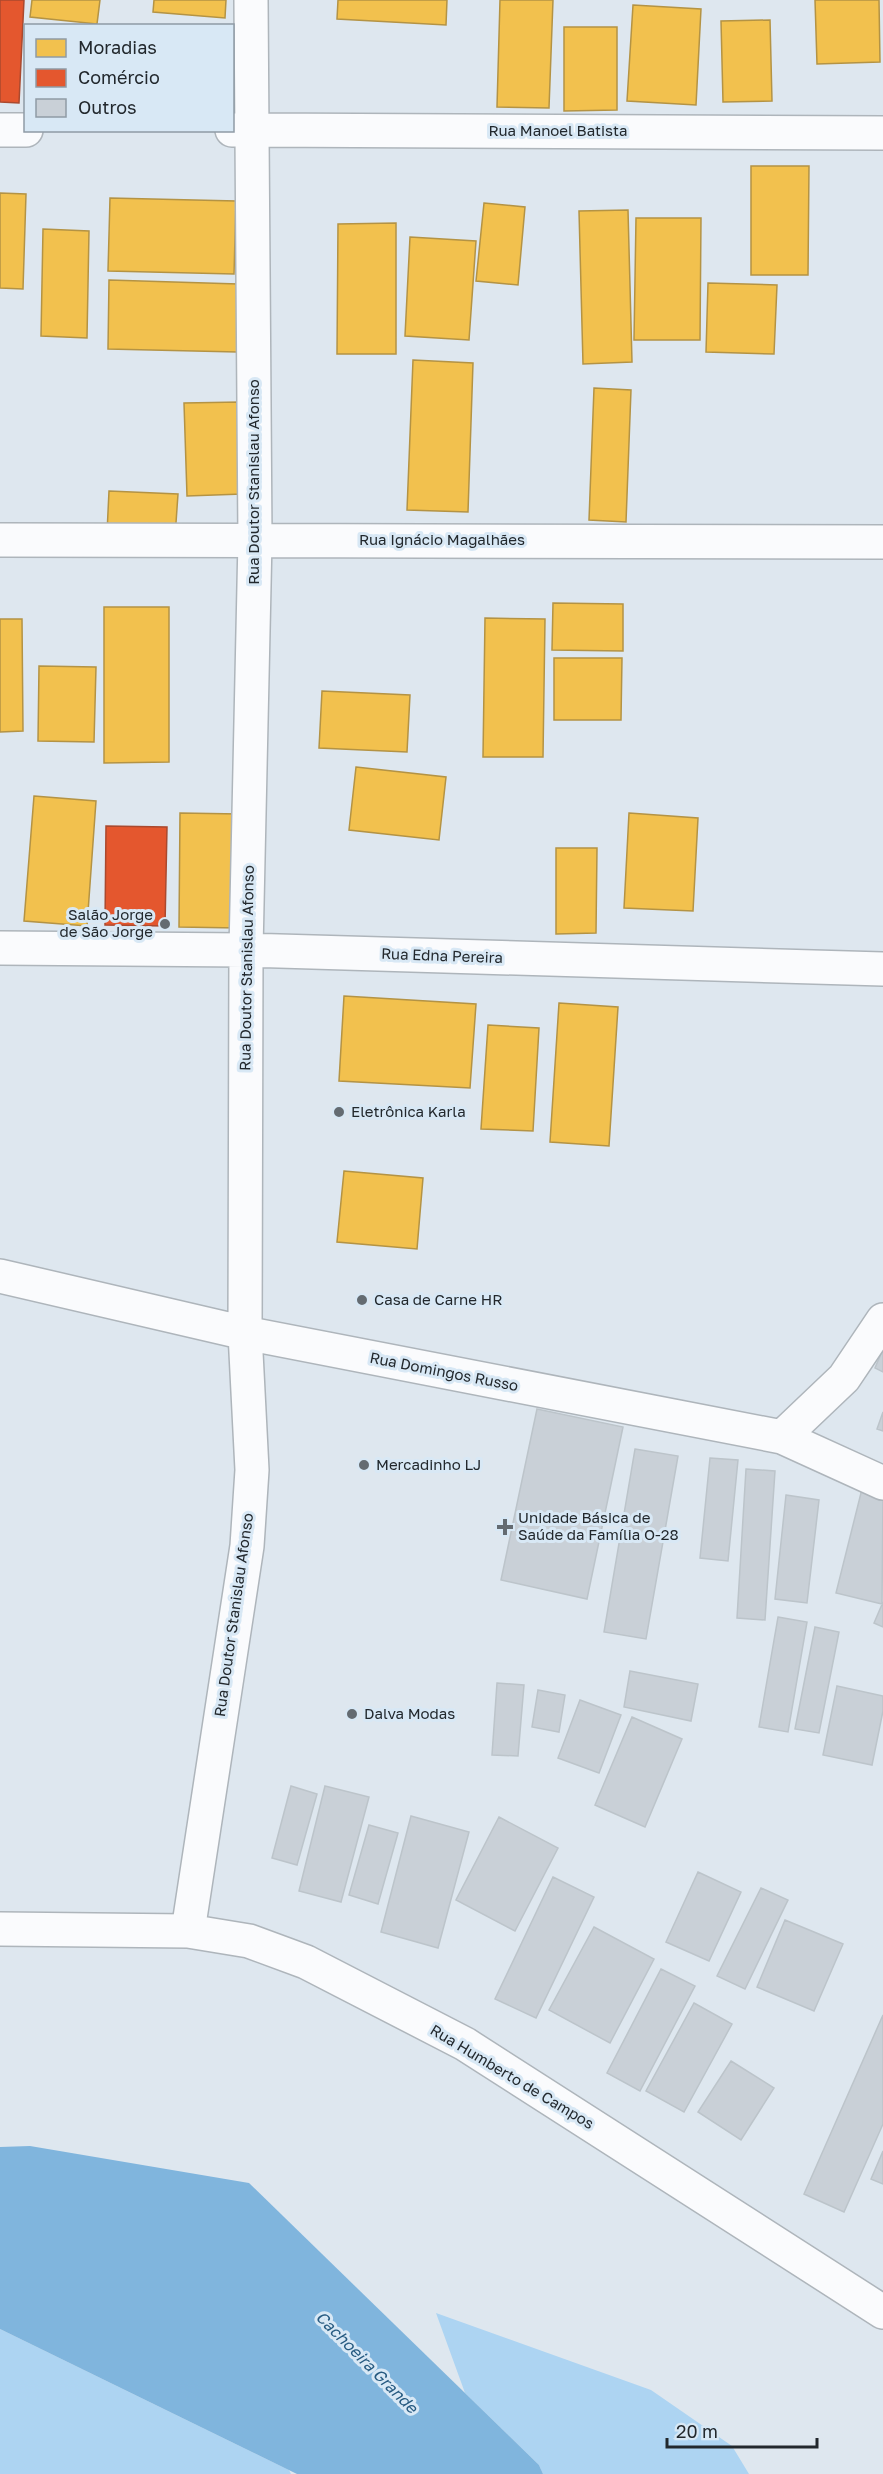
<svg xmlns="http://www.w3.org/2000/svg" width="883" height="2474" viewBox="0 0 883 2474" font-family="'Golos Text',sans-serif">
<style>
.green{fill:#add4f2}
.water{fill:#80b5dd}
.homes{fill:#f2c14e;stroke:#b49344;stroke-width:1.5}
.shops{fill:#e4572e;stroke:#aa492e;stroke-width:1.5}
.building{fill:#c9d0d7;stroke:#bcc4ca;stroke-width:1.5}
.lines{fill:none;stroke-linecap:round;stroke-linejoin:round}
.minor-casing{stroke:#aeb5bb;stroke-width:36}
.minor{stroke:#fafbfd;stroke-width:33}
.poi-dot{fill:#646b71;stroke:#d8e8f5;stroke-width:2}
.labels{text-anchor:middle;stroke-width:6;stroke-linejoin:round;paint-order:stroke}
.street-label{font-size:15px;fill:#22282d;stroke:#d8e8f5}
.poi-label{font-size:15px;fill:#22282d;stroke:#d8e8f5;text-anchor:start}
.water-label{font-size:16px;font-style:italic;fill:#265a80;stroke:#d8e8f5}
</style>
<rect width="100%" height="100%" fill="#dee7ef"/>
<!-- green -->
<path class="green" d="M436 2313 651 2390 732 2446 749 2474H543L539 2465 465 2393Z
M0 2329 289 2470 291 2474H0Z"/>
<!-- water -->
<path class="water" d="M30 2146 249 2183 539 2465 543 2474H297L0 2329V2147Z"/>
<!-- homes -->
<path class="homes" d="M32 0H100L97 24 30 17Z
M154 0H226L225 18 153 12Z
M338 0H447L446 25 337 19Z
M500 0H553L549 108 497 107Z
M815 0H879L880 62 817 64Z
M633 5 701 9 696 105 627 101Z
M770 20 772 101 723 102 721 21Z
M564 27H617V110L564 111Z
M751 166H809L808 275H751Z
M0 193 26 194 23 289 0 288Z
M110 198 236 201 234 274 108 271Z
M484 203 525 207 518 285 476 281Z
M628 210 632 362 583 364 579 211Z
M636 218H701L700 340H634Z
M396 223V354H337L338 224Z
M43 229 89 231 87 338 41 336Z
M410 237 476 241 469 340 405 336Z
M109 280 238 284 237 352 108 349Z
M708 283 777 285 774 354 706 352Z
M413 360 473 363 468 512 407 510Z
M594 388 631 390 626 522 589 520Z
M240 402 242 494 187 496 184 403Z
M109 491 178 494 175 537 107 533Z
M553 603 623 604V651L552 650Z
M104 607H169V762L104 763Z
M485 618 545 619 543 757H483Z
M0 619H22L23 731 0 732Z
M554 658H622L621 720H554Z
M39 666 96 667 94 742 38 741Z
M322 691 410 695 407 752 319 748Z
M356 767 446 777 439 840 349 830Z
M34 796 96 801 87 926 24 921Z
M180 813 239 814 238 928 179 927Z
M629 813 698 818 693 911 624 908Z
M556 848H597L596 933 556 934Z
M344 996 476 1004 470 1088 339 1081Z
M559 1003 618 1007 609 1146 550 1142Z
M488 1025 539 1028 533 1131 481 1129Z
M344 1171 423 1178 417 1249 337 1242Z"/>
<!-- shops -->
<path class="shops" d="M0 0H24L19 103 0 102Z
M106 826 167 827 165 926 105 925Z"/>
<!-- building -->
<path class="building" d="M883 1349V1372L875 1368Z
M537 1409 623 1427 587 1599 501 1580Z
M883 1412V1431L877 1429Z
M635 1449 678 1456 646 1639 604 1632Z
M710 1458 738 1460 728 1561 700 1558Z
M746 1469 775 1471 765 1620 737 1618Z
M862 1489 883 1495 882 1604 836 1593Z
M786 1495 819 1500 807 1603 775 1599Z
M883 1602V1627L874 1623Z
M778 1617 807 1622 788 1732 759 1727Z
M815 1627 839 1632 819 1733 795 1729Z
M630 1671 698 1684 691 1721 624 1707Z
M497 1683 524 1685 518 1756 492 1755Z
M837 1686 883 1696V1711L872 1765 823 1755Z
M538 1690 565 1695 559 1732 532 1727Z
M580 1700 621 1715 599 1773 558 1758Z
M632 1717 682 1739 645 1827 595 1805Z
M291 1786 317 1794 297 1865 272 1858Z
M325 1786 369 1797 341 1902 299 1891Z
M411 1816 469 1832 438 1948 381 1932Z
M499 1817 558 1848 515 1931 456 1900Z
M369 1825 398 1833 378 1904 349 1895Z
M698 1872 741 1892 709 1961 666 1942Z
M553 1877 594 1897 536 2018 495 1999Z
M761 1888 788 1900 745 1989 717 1976Z
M785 1920 843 1944 814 2011 757 1987Z
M594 1927 654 1959 610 2043 549 2010Z
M661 1969 695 1986 640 2091 607 2073Z
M694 2003 732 2024 684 2112 646 2091Z
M883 2015V2124L844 2212 804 2194Z
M731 2061 774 2088 741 2140 698 2112Z
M883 2151V2184L871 2179Z"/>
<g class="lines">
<!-- minor casing -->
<g class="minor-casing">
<path id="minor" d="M0 130H26
M232 130 883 133
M0 540 883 542
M0 948 246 950 883 969
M0 1276 245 1333 782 1437 883 1483
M782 1437 844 1378 883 1320
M0 1929 188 1931 249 1941 306 1962 465 2044 883 2312
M188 1931 247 1546 252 1470 245 1333 246 950 255 540 251 0"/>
</g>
<!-- minor -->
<use href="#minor" class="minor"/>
</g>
<!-- markers -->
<g class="poi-dot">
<circle cx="165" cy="924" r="6"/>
<circle cx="339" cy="1112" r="6"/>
<circle cx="362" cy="1300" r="6"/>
<circle cx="364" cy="1465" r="6"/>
<path d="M502 1518h6v6h6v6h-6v6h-6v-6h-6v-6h6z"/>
<circle cx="352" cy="1714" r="6"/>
</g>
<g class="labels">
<!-- street labels -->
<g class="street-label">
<text x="558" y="136">Rua Manoel Batista</text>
<text transform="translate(254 482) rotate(-90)" y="5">Rua Doutor Stanislau Afonso</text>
<text x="442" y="545">Rua Ignácio Magalhães</text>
<text transform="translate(442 956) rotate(2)" y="5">Rua Edna Pereira</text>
<text transform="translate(247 968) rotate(-89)" y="5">Rua Doutor Stanislau Afonso</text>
<text transform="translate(444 1372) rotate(11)" y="5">Rua Domingos Russo</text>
<text transform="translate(234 1615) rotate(-82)" y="5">Rua Doutor Stanislau Afonso</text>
<text transform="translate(512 2077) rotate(31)" y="5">Rua Humberto de Campos</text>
</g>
<!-- poi labels -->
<g class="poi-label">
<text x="153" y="920" text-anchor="end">Salão Jorge<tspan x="153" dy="17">de São Jorge</tspan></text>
<text x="351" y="1117">Eletrônica Karla</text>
<text x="374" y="1305">Casa de Carne HR</text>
<text x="376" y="1470">Mercadinho LJ</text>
<text x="518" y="1523">Unidade Básica de<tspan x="518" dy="17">Saúde da Família O-28</tspan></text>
<text x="364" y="1719">Dalva Modas</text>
</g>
<!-- water labels -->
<g class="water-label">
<text transform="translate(367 2362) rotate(45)" y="6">Cachoeira Grande</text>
</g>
</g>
<!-- legend -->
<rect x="24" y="24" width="210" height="108" fill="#d8e8f5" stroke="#8f9ba5" stroke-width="1.5"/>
<rect x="36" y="39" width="30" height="18" fill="#f2c14e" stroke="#8f9ba5" stroke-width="1.5"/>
<text x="78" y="54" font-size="18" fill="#22282d">Moradias</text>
<rect x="36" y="69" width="30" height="18" fill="#e4572e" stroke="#8f9ba5" stroke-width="1.5"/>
<text x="78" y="84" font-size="18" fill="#22282d">Comércio</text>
<rect x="36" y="99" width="30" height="18" fill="#c9d0d7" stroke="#8f9ba5" stroke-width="1.5"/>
<text x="78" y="114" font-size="18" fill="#22282d">Outros</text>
<!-- scale -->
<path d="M667 2438v9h150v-9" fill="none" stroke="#22282d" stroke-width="3"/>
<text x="676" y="2438" font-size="18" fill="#22282d" stroke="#d8e8f5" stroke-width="4.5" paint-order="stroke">20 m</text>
</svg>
